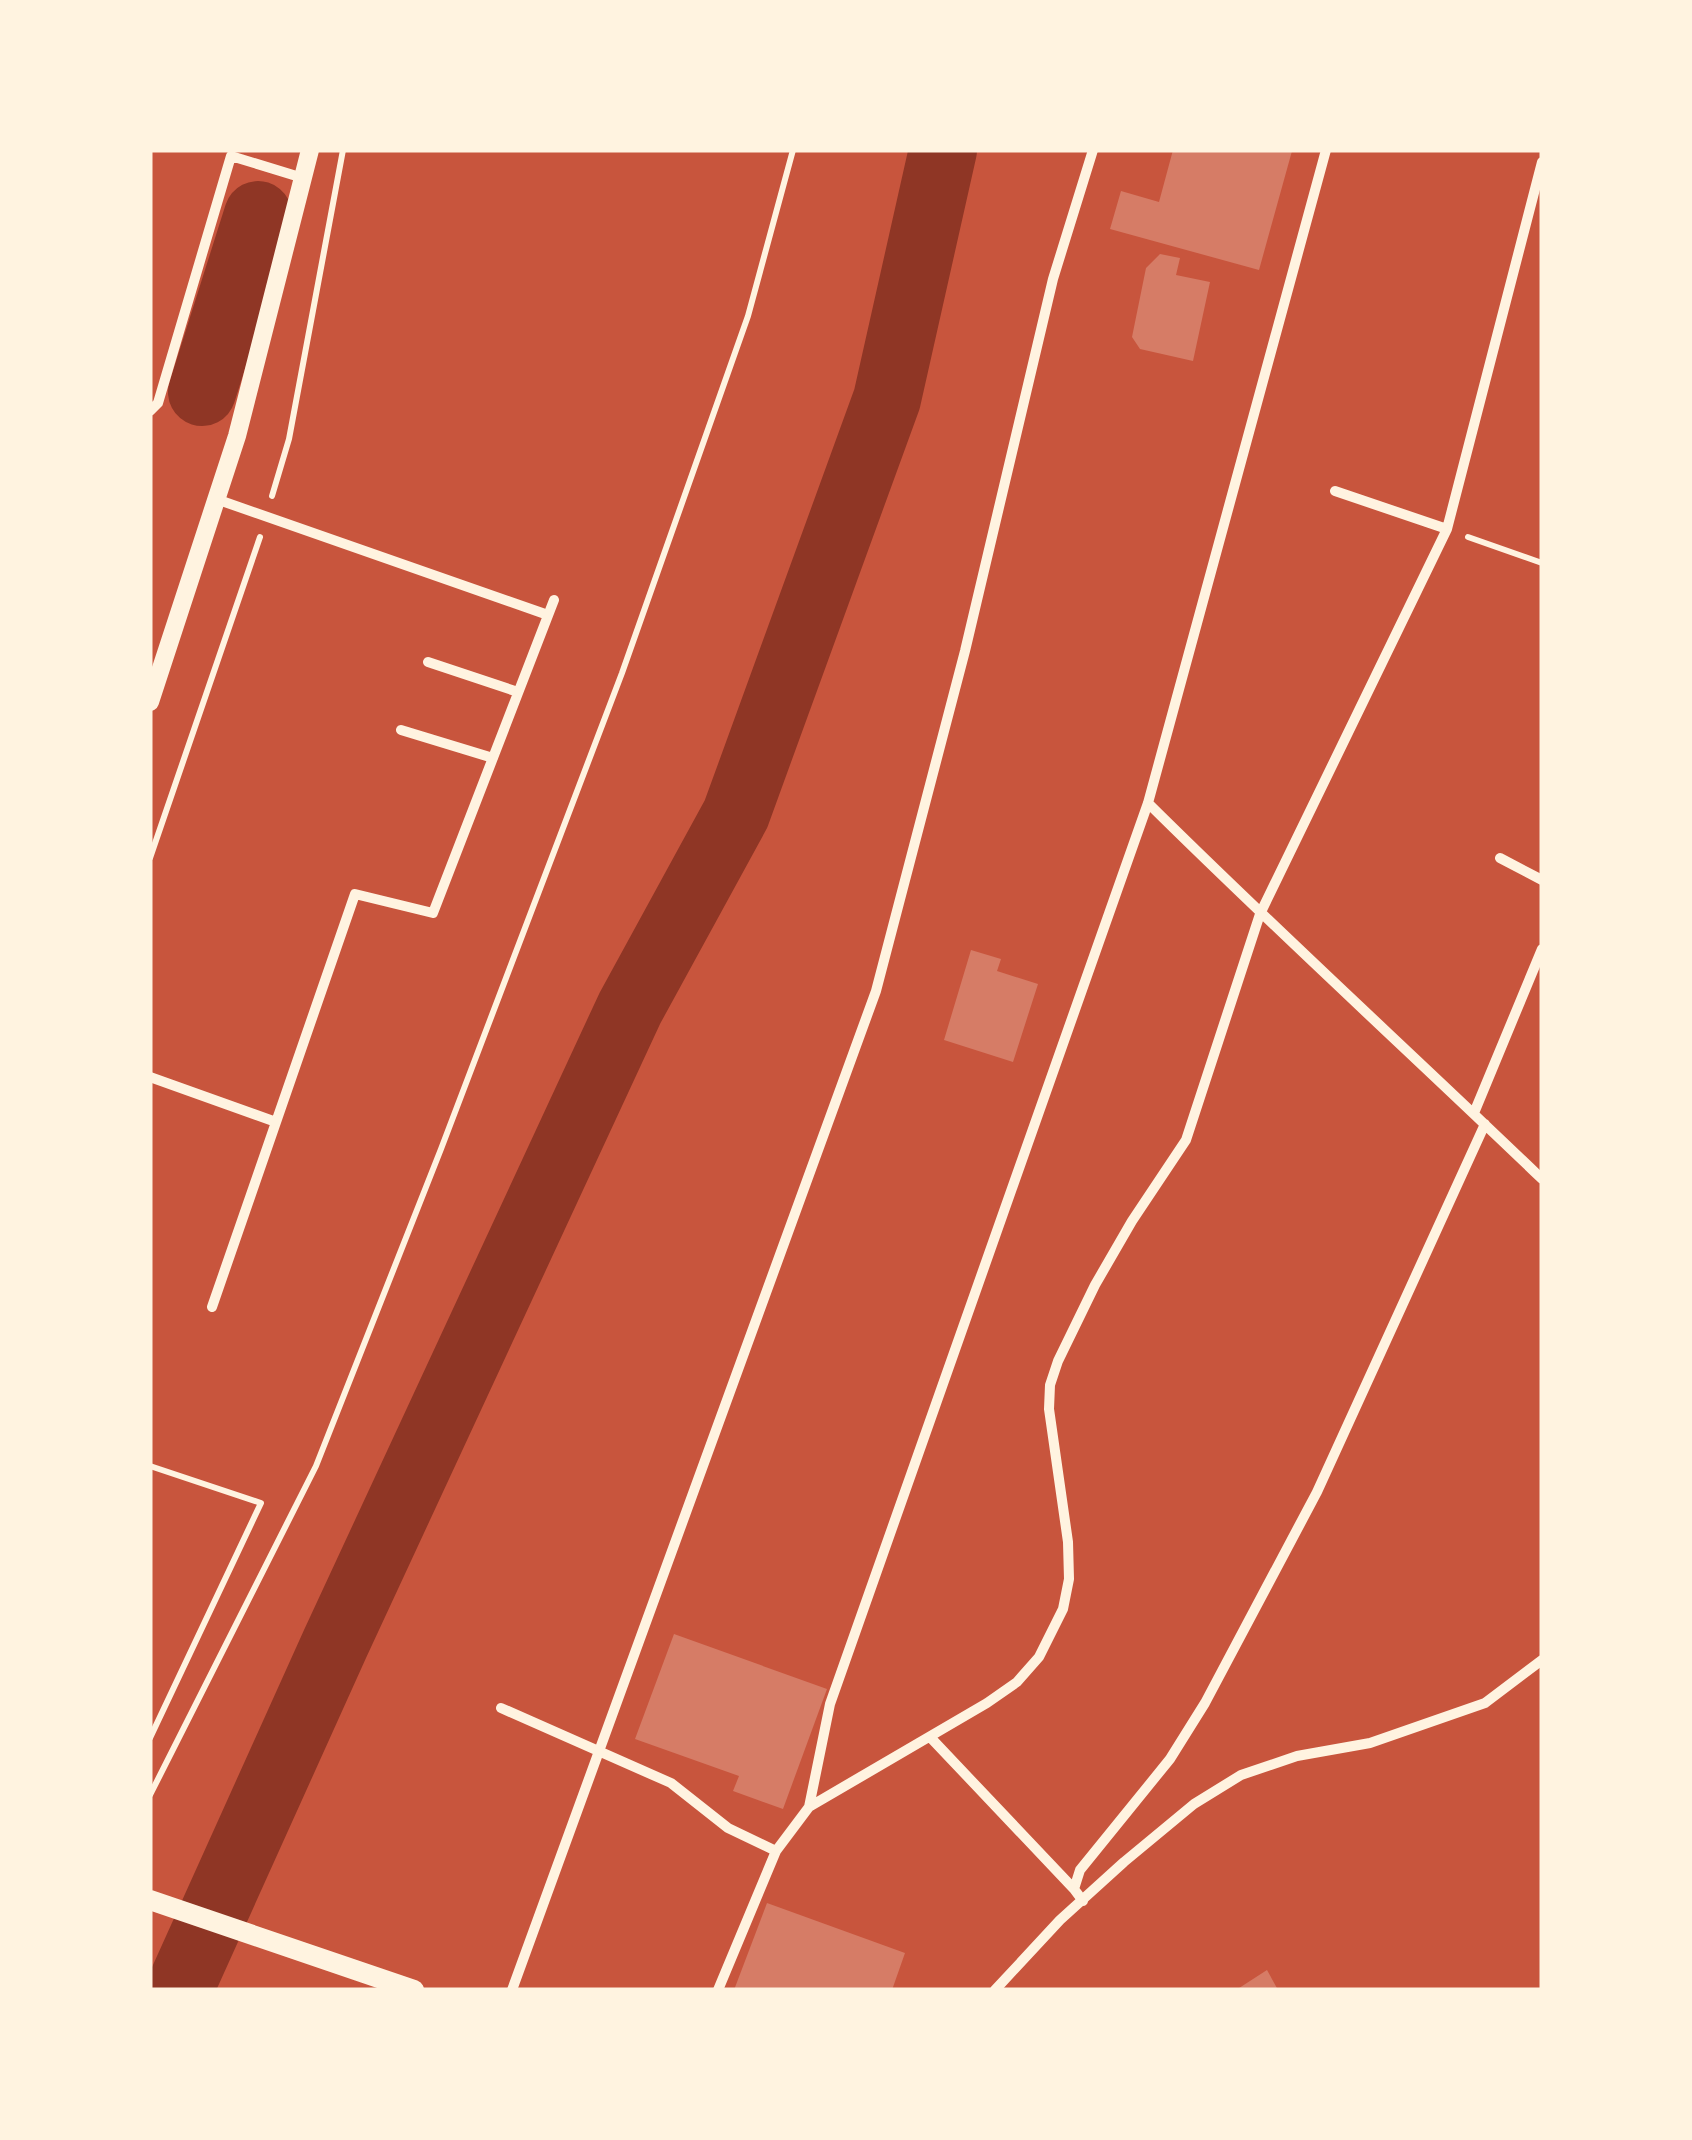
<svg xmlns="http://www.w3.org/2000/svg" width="1692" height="2140" viewBox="0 0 1692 2140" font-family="Montserrat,sans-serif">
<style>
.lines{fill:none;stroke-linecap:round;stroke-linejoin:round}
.river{stroke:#8f3625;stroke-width:68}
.building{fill:#d67c66}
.path{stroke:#fff3e0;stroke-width:6}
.minor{stroke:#fff3e0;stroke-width:10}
.tertiary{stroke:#fff3e0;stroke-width:18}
.secondary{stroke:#fff3e0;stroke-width:20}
</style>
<rect width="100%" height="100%" fill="#c8553d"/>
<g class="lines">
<!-- river -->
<path class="river" d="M202 392 258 215
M179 1990 335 1644 630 1008 736 814 887 399 943 150"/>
</g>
<!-- building -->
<path class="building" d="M1173 150 1292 151 1259 270 1110 229 1121 191 1159 202Z
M1160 254 1180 258 1176 275 1210 282 1193 361 1140 349 1132 337 1146 268Z
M971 950 1001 959 997 971 1038 984 1013 1062 944 1040Z
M674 1634 827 1689 783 1809 733 1791 739 1776 635 1739Z
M767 1903 905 1953 892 1990H734Z
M1267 1970 1278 1990H1236Z"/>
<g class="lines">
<!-- path -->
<path class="path" d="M272 496 289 439 343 150
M1468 537 1542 563
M150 858 260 537
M150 1466 261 1503 150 1738
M150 1795 316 1466 441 1149 622 673 748 316 793 150"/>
<!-- minor -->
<path class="minor" d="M150 411 158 403 231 156 303 178
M1335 491 1447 529
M216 499 548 615
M428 662 518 692
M401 730 493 758
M1148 803C1277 931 1411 1053 1542 1179
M1500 858 1542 880
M150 1077 276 1122
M1474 1113 1542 949
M212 1307 355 894 433 913 554 600
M501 1708 671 1783 728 1828 776 1851
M930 1737 1074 1889
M809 1807 987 1703 1017 1682 1039 1657 1063 1609 1069 1579 1068 1542 1049 1409 1050 1385 1058 1361 1095 1285 1132 1221 1186 1140 1260 914 1447 529 1542 162
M1083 1901 1074 1889 1080 1870 1170 1759 1205 1703 1317 1492 1485 1124
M512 1990 876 991 965 651 1053 279 1093 150
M718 1990 776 1851 809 1807 830 1704 1148 803 1326 150
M995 1990 1060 1920 1124 1862 1194 1804 1241 1775 1297 1756 1370 1743 1485 1703 1542 1660"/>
<!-- tertiary -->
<path class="tertiary" d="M150 702 237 436 310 150"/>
<!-- secondary -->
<path class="secondary" d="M150 1900 414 1990"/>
</g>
<!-- border -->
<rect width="1692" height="2140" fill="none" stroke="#fff3e0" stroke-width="305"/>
</svg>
